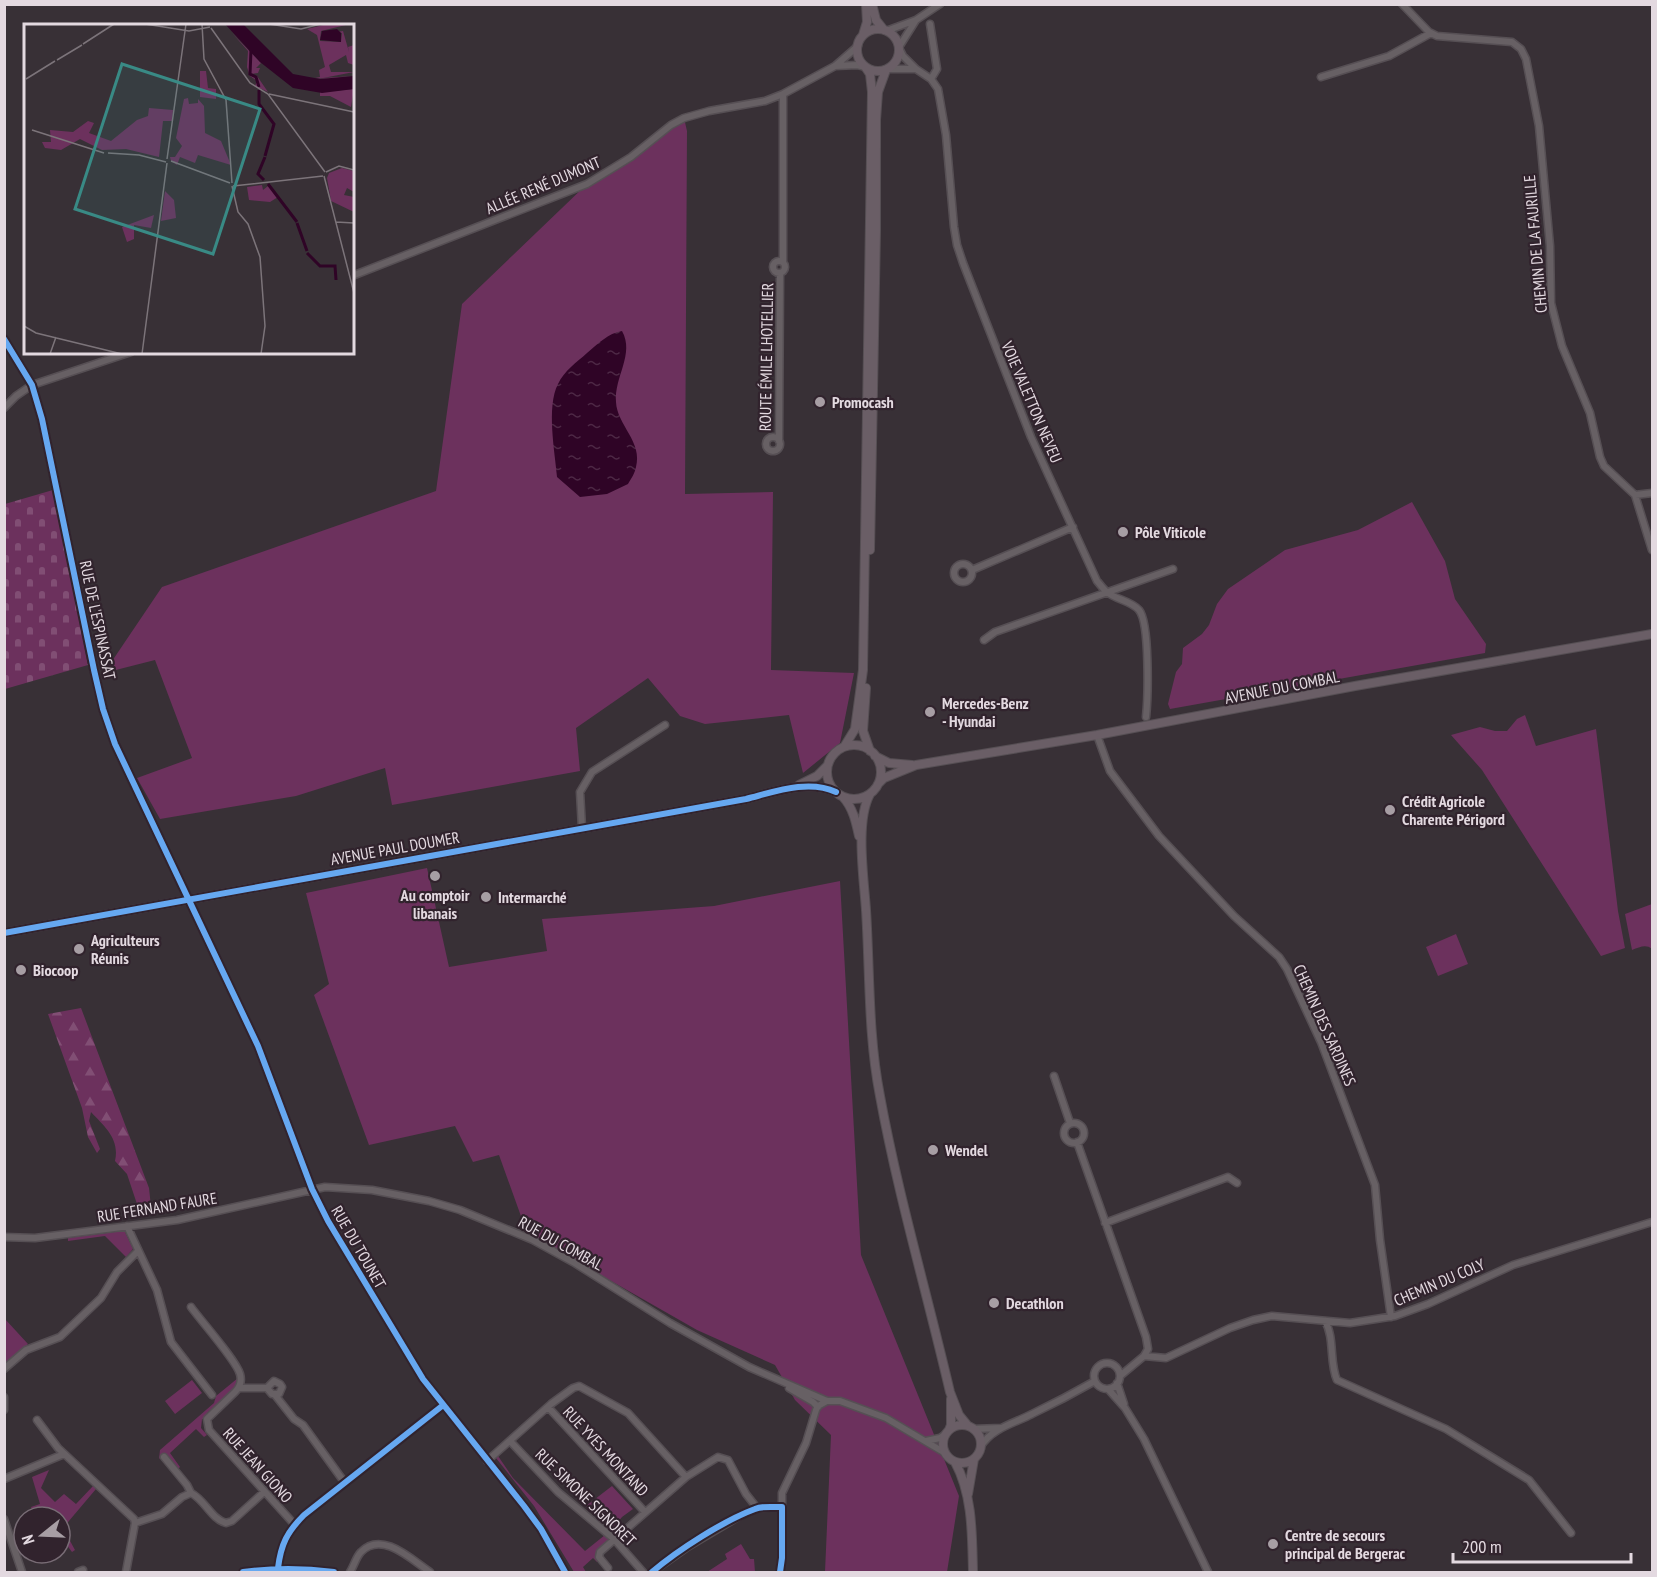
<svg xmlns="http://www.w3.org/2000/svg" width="1657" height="1577" viewBox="0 0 1657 1577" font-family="'PT Sans Narrow',sans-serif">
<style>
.green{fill:#6c315d}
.forest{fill:url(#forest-firs)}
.cemetery{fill:url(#cemetery-stones)}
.water{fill:url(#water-ripples)}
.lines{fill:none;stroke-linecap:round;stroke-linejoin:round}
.minor-casing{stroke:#564f54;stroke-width:9}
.major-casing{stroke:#564f54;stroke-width:10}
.minor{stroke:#676064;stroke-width:6}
.major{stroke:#6a5e66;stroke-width:8}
.cycleway-casing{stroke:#31232d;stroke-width:10}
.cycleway{stroke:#66a8f1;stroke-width:6}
.poi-dot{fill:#a79ea4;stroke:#31232d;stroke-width:2}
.labels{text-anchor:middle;stroke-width:4.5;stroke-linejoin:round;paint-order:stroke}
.street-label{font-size:16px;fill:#e3d9e0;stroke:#31232d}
.poi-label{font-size:16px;font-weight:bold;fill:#e3d9e0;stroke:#31232d;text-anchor:start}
.inset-river{fill:none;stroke:#2f0426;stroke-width:3}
.inset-road{fill:none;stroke:#7c747a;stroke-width:1.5}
.view{fill:#398a85;fill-opacity:0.15;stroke:#398a85;stroke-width:3}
.inset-edge{fill:none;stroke:#e3d9e0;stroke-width:3}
</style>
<defs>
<pattern id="forest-firs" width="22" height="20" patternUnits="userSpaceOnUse" patternTransform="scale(1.5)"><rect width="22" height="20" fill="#6c315d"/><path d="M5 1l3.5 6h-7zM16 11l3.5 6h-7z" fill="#814e74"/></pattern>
<pattern id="cemetery-stones" width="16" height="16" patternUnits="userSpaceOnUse" patternTransform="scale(1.5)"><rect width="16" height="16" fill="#6c315d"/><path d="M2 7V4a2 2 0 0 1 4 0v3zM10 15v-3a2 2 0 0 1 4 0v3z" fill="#814e74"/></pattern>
<pattern id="water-ripples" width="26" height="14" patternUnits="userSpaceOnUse" patternTransform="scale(1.5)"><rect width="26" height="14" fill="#2f0426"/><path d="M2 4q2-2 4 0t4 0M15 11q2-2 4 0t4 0" fill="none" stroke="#4d2845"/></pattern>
</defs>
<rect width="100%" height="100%" fill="#383036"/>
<!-- green -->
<path class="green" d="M684 118 687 131 685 494 773 492 771 670 854 673 840 743 803 773 789 715 705 724 680 716 648 678 576 728 580 771 392 805 385 768 296 796 160 819 137 778 192 758 155 660 104 673 162 587 436 491 462 304 587 184Z
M1412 502 1445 561 1455 599 1486 644 1485 653 1170 709 1168 704 1176 672 1182 664 1183 648 1202 634 1209 625 1217 604 1228 589 1285 550 1358 530Z
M1525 715 1536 746 1596 729 1618 911 1625 948 1601 956 1482 770 1451 735 1480 727 1495 731H1507L1517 719Z
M427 868 449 967 547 951 542 919 714 906 840 881 861 1255 959 1496 947 1572H825L831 1435 795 1400 775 1365 697 1330 527 1233 499 1155 473 1162 455 1126 369 1145 314 995 329 984 306 893Z
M1652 904V949C1646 944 1640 947 1632 950L1625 914Z
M1456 934 1468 964 1438 976 1426 947Z
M122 1231 125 1232 133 1249 126 1257 105 1236 68 1241V1238Z
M5 1319 28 1344 6 1363 4 1358Z
M238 1378 235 1389 207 1413 206 1419H202L201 1428 207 1435 204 1437 196 1429 170 1453 180 1467 178 1469 165 1454 159 1459 160 1450 214 1403 216 1396Z
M192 1380 202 1393 175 1414 165 1401Z
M498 1456 513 1478 585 1551 605 1535 610 1539 597 1551V1562L593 1558 583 1567 586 1572H574L534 1506 496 1458Z
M49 1470 41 1488 55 1502 64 1494 76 1504 93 1486 96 1489 63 1528 75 1550 72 1552 60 1536V1517H35L31 1507 40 1504 32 1477Z
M612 1486 633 1509 622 1517 613 1528 586 1506Z
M741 1544 750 1559H754L755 1572H707L727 1559 725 1554Z"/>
<!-- forest -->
<path class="forest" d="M81 1008 149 1188 151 1207 139 1210 127 1174 115 1161C120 1139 105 1127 91 1112L89 1121 100 1149 97 1153 88 1137 82 1108 48 1014Z"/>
<!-- cemetery -->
<path class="cemetery" d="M53 490 88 665 5 689V504Z"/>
<!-- water -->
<path class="water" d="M622 331C635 354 614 377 616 402 617 425 643 442 636 467 635 473 631 479 628 484L607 494 580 497 557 477C555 452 546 407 558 384 564 371 577 362 587 353 598 344 608 333 622 331Z"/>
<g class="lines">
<!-- minor casing -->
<g class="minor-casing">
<path id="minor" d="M1402 4 1429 32 1437 36 1512 42 1521 49 1526 59 1539 126 1550 246 1551 303 1562 346 1590 413 1600 457 1604 466 1635 495 1652 550
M930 24 937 69 931 79
M886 31 916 20 940 4
M899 47 916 20
M899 48 903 56 916 69 931 79 938 89 946 135 954 227 957 245 963 263 1031 437 1097 581C1100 584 1103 589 1107 592 1116 600 1130 600 1139 610 1150 623 1148 698 1146 717
M835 66 857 65 865 67
M888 69H916
M1321 77 1389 56 1431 33
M783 94V262
M773 267a6 6 0 1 1 12 0a6 6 0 1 1-12 0Z
M352 276 587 184 631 157 671 125 684 118 709 111 765 101 783 94 835 66 858 46
M4 339 32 385 42 419 94 670 103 709 115 744 258 1046 312 1189 328 1221 423 1379 524 1506 541 1529 565 1572
M4 408 16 396 32 385 131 352
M766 444a7 7 0 1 1 14 0a7 7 0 1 1-14 0Z
M779 441 780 273
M1635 495 1652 493
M954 573a9 9 0 1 1 18 0a9 9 0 1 1-18 0Z
M972 570 1073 527
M984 640 995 632 1173 569
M1097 735 1110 771 1159 836 1234 916 1279 957 1287 969 1321 1042 1375 1185 1380 1240 1391 1317
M582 828 580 792 592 772 665 725
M1054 1076 1070 1123
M1064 1133a10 10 0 1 1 20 0a10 10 0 1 1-20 0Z
M1077 1142 1146 1337 1148 1349 1144 1356
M1105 1223 1228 1177 1237 1183
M127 1226 157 1290 171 1342 212 1395
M4 1237 35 1238 177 1220 325 1187 372 1190 429 1201 460 1210 533 1240 573 1262 670 1323 749 1367 827 1401H840L886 1418 945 1453
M191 1307C201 1321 236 1360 240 1374 242 1381 240 1387 235 1392L207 1419 209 1430 294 1524
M1325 1321C1335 1338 1329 1362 1337 1380L1446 1429 1529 1480 1571 1533
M1094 1376a13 13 0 1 1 26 0a13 13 0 1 1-26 0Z
M4 1369 26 1350 60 1337 101 1298 117 1272 138 1251
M1120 1376 1144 1356 1166 1358 1230 1328 1253 1320 1272 1316 1350 1323 1395 1316 1428 1304 1513 1265 1652 1222
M1117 1383 1124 1404
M239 1388H267L272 1394H279L282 1387 280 1384 274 1381 267 1388
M789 1388 813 1402 818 1407
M1108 1389 1125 1408 1144 1439 1208 1572
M275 1395 294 1419 303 1425 345 1483
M4 1397V1410
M548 1407 645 1512
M37 1420 58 1448 134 1519 135 1523 126 1572
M973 1429 1001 1428
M926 1441 940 1438 946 1434
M511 1442 558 1492 614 1539 643 1572
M981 1446C992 1428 1015 1423 1032 1414 1053 1404 1074 1393 1095 1381
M164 1457 187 1485 191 1493
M487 1461 551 1404 573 1388 579 1386 628 1413 686 1477
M4 1479 64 1454
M4 1519 22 1572
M135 1523 162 1514 182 1497 191 1493C205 1500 211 1519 226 1523L232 1521 264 1492
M278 1568C281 1544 287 1532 304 1515L442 1406
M608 1568 599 1557 600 1552 686 1477 718 1457 728 1460 746 1494 757 1508
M78 1572 83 1570
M243 1572C274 1568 302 1568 334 1572
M350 1572C354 1566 356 1557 361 1552 382 1530 412 1560 430 1572
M652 1572 686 1548 743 1514 757 1508 782 1507
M780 1572 782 1558V1493L806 1443 816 1410 818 1406 827 1401"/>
</g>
<!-- major casing -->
<g class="major-casing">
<path id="major" d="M872 4 876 20 884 30
M857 50a21 21 0 1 1 42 0a21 21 0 1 1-42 0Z
M863 35 867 22 866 4
M870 550 876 230V120L878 92 886 70
M866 688 863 731 870 751
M827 772a27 27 0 1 1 54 0a27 27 0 1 1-54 0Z
M844 747 855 729 863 670 872 92 870 74 866 68
M875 756 889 763 912 765
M878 784 884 778 916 765 1097 735 1355 686 1652 634
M799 785 817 776 827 766
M870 794C855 821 864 879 866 910 870 972 868 1035 880 1096 898 1195 927 1293 950 1392L959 1415 968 1426
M843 797C853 808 856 822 859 836
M4 933 746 799C774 792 808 779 836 792
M943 1444a19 19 0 1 1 38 0a19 19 0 1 1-38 0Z
M949 1430 951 1425V1399
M955 1462C973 1495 972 1536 973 1572
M968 1494 974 1459"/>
</g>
<!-- minor -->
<use href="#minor" class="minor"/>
<!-- major -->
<use href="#major" class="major"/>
<!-- cycleway casing -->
<g class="cycleway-casing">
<path id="cycleway" d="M4 339 32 385 42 419 94 670 103 709 115 744 258 1046 312 1189 328 1221 423 1379 524 1506 541 1529 565 1572
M4 933 746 799C774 792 808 779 836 792
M278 1568C281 1544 287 1532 304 1515L442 1406
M243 1572C274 1568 302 1568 334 1572
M652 1572C678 1550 723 1521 755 1509 762 1506 771 1507 778 1507H782V1558L780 1572"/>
</g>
<!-- cycleway -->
<use href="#cycleway" class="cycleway"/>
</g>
<!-- markers -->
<g class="poi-dot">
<circle cx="820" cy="402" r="6"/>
<circle cx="1123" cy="532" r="6"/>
<circle cx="930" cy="712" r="6"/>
<circle cx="1390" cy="810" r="6"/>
<circle cx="435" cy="876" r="6"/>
<circle cx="486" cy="897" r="6"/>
<circle cx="79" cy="949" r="6"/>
<circle cx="21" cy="970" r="6"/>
<circle cx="933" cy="1150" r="6"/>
<circle cx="994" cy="1303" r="6"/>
<circle cx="1273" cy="1544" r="6"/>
</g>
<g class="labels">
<!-- street labels -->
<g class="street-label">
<text transform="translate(543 185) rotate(-23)" y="6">ALLÉE RENÉ DUMONT</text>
<text transform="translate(1535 244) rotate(-95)" y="6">CHEMIN DE LA FAURILLE</text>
<text transform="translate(766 357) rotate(-89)" y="6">ROUTE ÉMILE LHOTELLIER</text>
<text transform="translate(1032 402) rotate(67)" y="6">VOIE VALETTON NEVEU</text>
<text transform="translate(98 620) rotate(78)" y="6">RUE DE L'ESPINASSAT</text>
<text transform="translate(1282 687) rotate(-11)" y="6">AVENUE DU COMBAL</text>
<text transform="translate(395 848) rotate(-10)" y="6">AVENUE PAUL DOUMER</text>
<text transform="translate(1325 1025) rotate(66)" y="6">CHEMIN DES SARDINES</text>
<text transform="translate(157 1207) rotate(-9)" y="6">RUE FERNAND FAURE</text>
<text transform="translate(561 1243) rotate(29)" y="6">RUE DU COMBAL</text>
<text transform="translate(359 1247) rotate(60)" y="6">RUE DU TOUNET</text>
<text transform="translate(1439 1282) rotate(-23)" y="6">CHEMIN DU COLY</text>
<text transform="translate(606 1451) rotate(47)" y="6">RUE YVES MONTAND</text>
<text transform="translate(258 1465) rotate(48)" y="6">RUE JEAN GIONO</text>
<text transform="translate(586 1497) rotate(44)" y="6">RUE SIMONE SIGNORET</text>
</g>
<!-- poi labels -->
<g class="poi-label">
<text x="832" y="408">Promocash</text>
<text x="1135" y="538">Pôle Viticole</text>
<text x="942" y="709">Mercedes-Benz<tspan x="942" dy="18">- Hyundai</tspan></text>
<text x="1402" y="807">Crédit Agricole<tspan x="1402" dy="18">Charente Périgord</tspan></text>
<text x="435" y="901" text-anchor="middle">Au comptoir<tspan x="435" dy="18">libanais</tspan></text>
<text x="498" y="903">Intermarché</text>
<text x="91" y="946">Agriculteurs<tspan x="91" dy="18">Réunis</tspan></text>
<text x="33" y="976">Biocoop</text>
<text x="945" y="1156">Wendel</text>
<text x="1006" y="1309">Decathlon</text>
<text x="1285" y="1541">Centre de secours<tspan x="1285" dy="18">principal de Bergerac</tspan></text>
</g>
</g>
<!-- overview -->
<g transform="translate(24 24)">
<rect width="330" height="330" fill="#383036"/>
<path d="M164 74 165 80 174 79V75L180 82 181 109 197 117 207 141 174 131 171 139 156 133 153 141 147 137 146 133H151L158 122 152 114 160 75ZM125 84 149 86 148 97H139L135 133 102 125 78 126 56 115 37 126 21 124 18 118H27L26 106 49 108 64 97 70 99 65 109 87 117 113 96 124 92ZM318 144 330 147V168L323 164 320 171 330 173V188L307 177 303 154 305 149ZM141 167 150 176 152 194 137 197ZM130 191 127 204 110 201V215L103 218 98 203Z" fill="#6c315d"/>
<path d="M303 0H326L297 7 296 17 317 18 318 9 313 8 319 7 325 28 324 23 330 21V41L324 39 322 31 305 41 307 48H330L299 54 330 52 305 55 291 54 296 53 295 46 301 43 293 11 283 5ZM208 9 237 39 232 44H236L234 49 227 50 233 52 244 68 231 62 233 57 226 52 223 43 224 27ZM330 65 327 83 306 72H296V68ZM242 159 254 173 246 178 225 176 223 163 238 161 239 166 244 162Z" fill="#6c315d"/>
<path d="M176 47H182L184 64 192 65V75L176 73Z" fill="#6c315d"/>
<path d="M201 0H219L269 50 296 55 330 52V65L298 69 269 64 236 38ZM313 5 317 9V18L296 16 298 7Z" fill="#2f0426"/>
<path class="inset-river" d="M227 26 226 50 232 53 235 63M235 66V80L250 100 241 132M240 156 234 150 241 133M244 160 273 198M273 199 283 227M283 229 296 242H311L312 256"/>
<path class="inset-road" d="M121 0 165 7 186 3M178 0 180 35 202 76 208 159M245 0 277 5 297 0M187 4 226 59 244 70 301 148M59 20 90 0M33 36 58 21M2 55 31 37M245 70 330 88M8 106 80 129M84 129 115 131 142 138M143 135 162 0M147 137 206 159M302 148 315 142 330 146M300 152 330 269M208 162 214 188 224 200 236 233 241 302 237 330M209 162 299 152M312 198 330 199M0 302 12 309 98 330M26 330 32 313M118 330 143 139"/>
<path class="view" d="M98 40 236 85 189 230 51 185Z"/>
<rect width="330" height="330" class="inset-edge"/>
</g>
<!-- border -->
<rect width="1657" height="1577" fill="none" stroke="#e3d9e0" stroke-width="12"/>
<!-- north arrow -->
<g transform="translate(42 1535) rotate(252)"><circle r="28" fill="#31232d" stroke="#786c75" stroke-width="1.5"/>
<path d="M0-4.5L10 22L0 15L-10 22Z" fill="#a79ea4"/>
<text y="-9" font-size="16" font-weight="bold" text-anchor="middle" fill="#e3d9e0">N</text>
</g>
<!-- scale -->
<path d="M1453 1553v9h178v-9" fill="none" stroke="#e3d9e0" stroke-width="3"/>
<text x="1462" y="1553" font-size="18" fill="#e3d9e0" stroke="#31232d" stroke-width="4.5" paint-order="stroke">200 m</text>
</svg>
